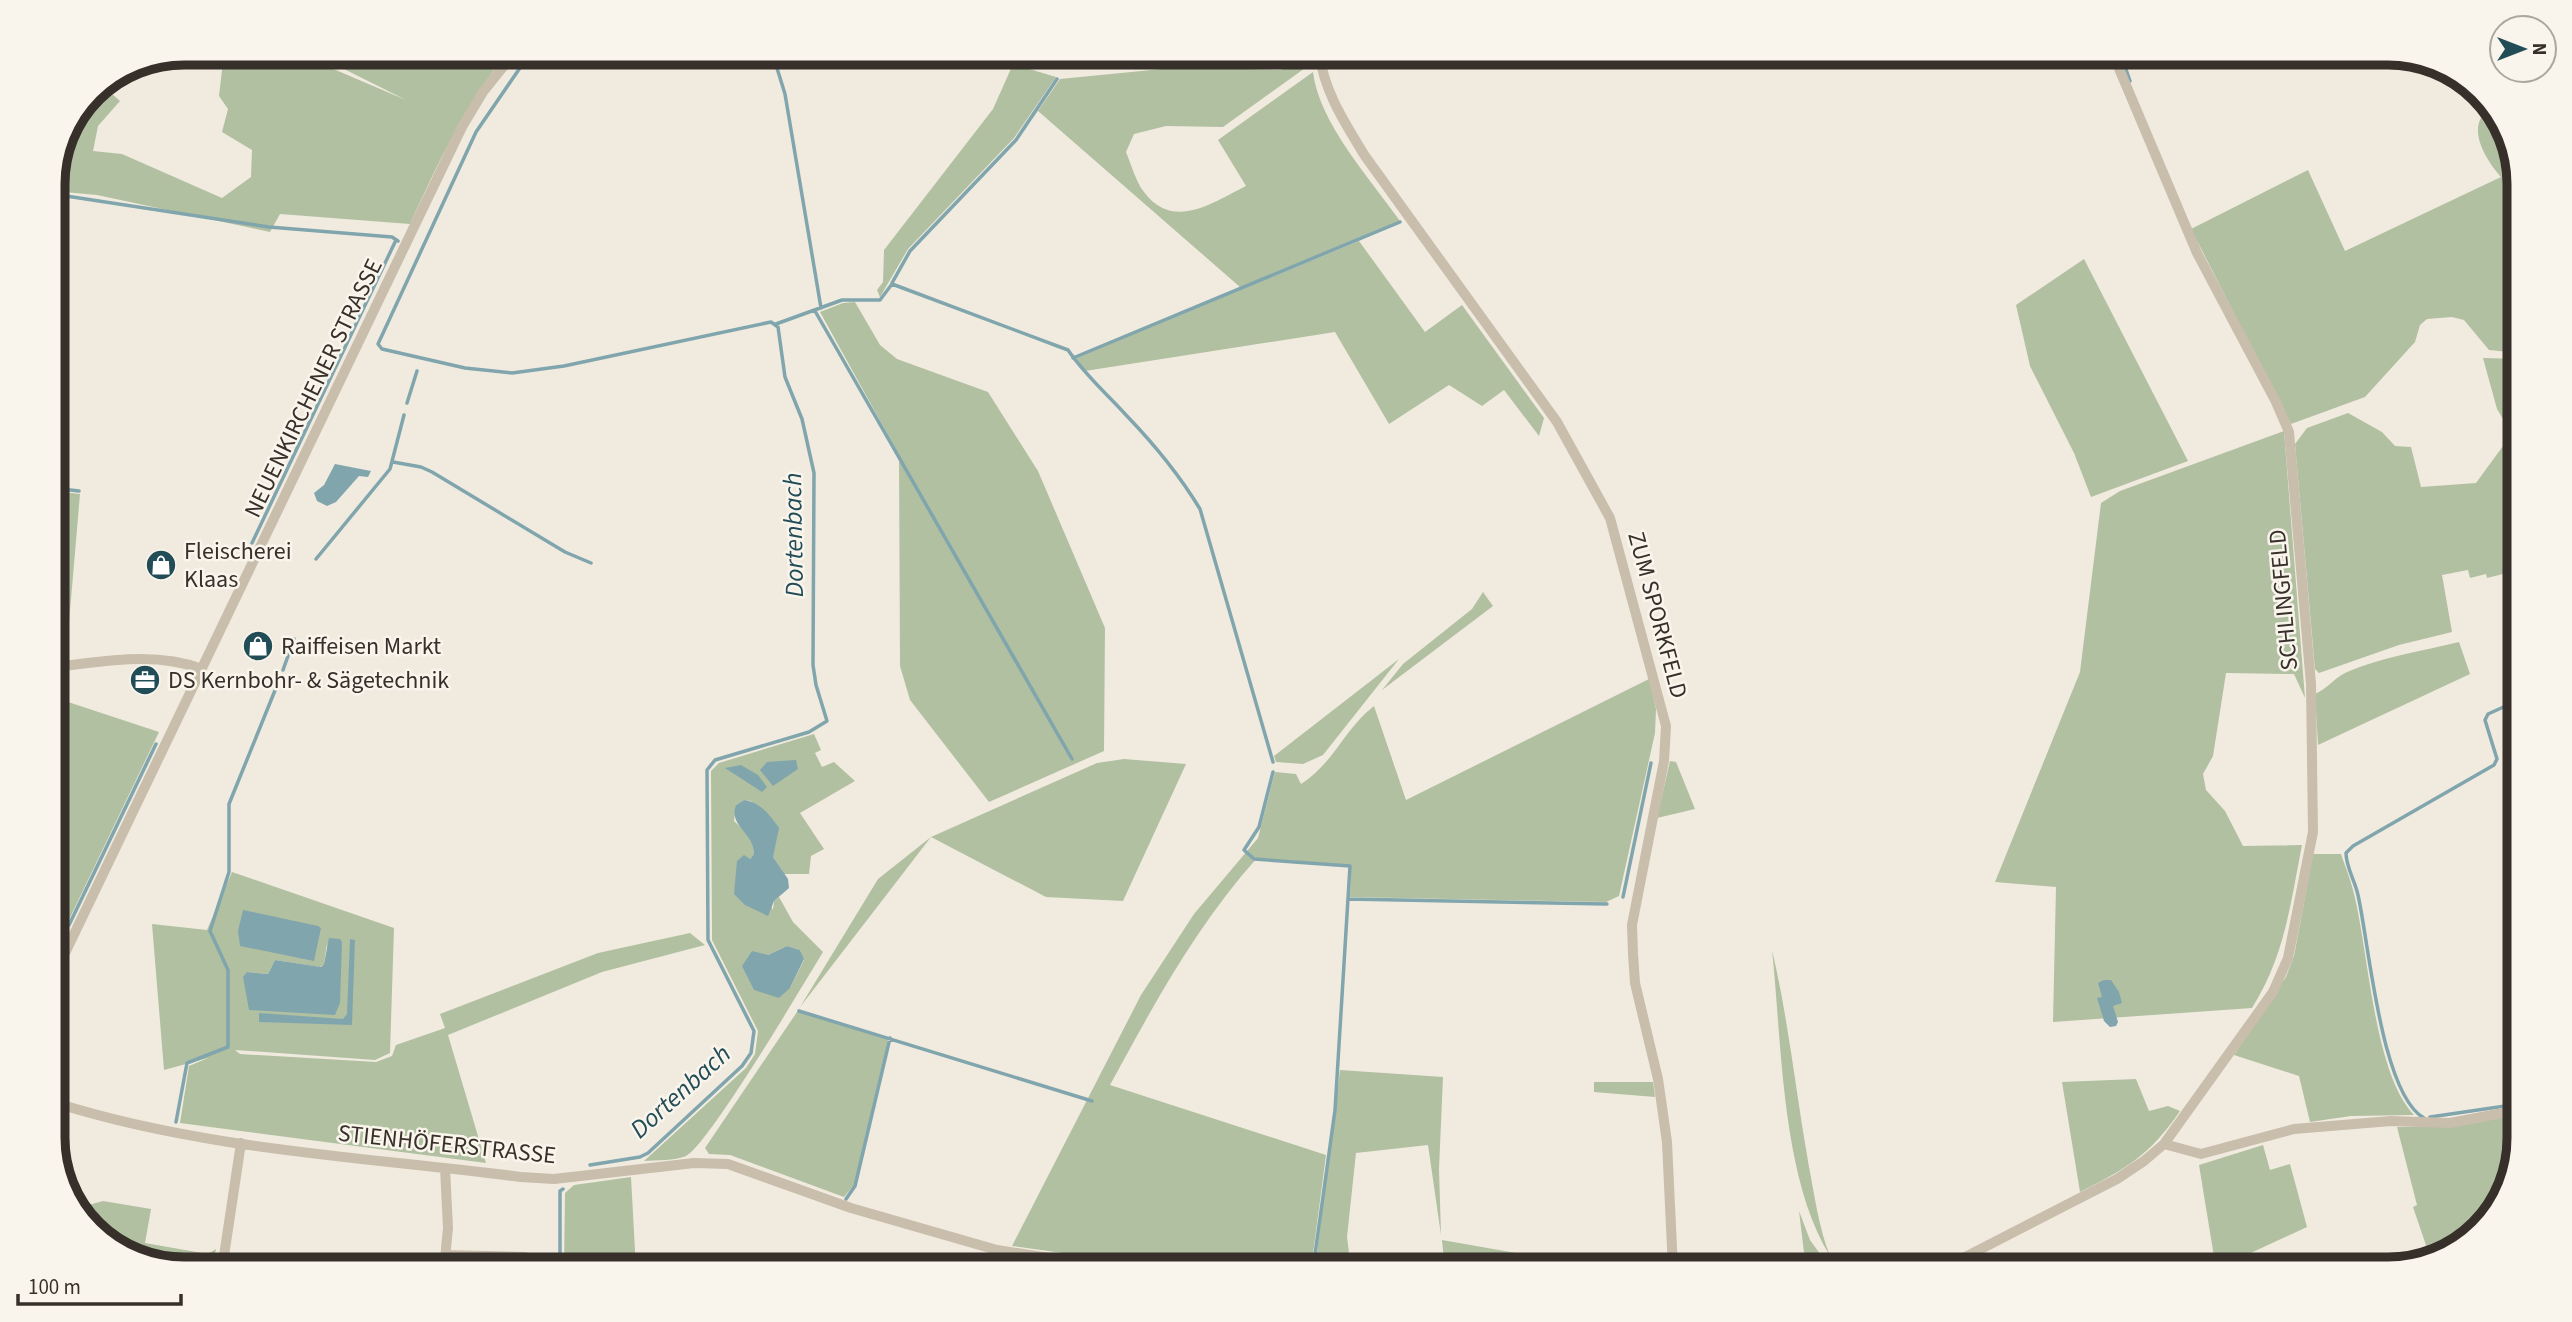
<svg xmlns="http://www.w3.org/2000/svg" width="2572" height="1322" viewBox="0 0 2572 1322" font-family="'Source Sans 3',sans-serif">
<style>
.green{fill:#b1c0a0;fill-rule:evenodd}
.water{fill:#80a5ad}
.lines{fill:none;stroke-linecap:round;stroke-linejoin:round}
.stream{stroke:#80a5ad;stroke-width:3.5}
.minor{stroke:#c9bdac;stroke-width:10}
.labels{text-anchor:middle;stroke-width:5;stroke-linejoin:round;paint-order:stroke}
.street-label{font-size:24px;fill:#37302a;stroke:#f9f5ec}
.poi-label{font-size:24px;fill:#37302a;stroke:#f9f5ec;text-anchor:start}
.water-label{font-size:26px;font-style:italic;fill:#224c56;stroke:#f9f5ec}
.rim{fill:none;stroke:#37302a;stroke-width:9}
</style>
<rect width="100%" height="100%" fill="#f1ebdf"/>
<!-- green -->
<path class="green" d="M1151 52H1311V53L1267 62 1150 57Z
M224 53H296L406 100 312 53H507C465 105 438 163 410 224L280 214 270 232 97 195 53 191V176L91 91 101 84 120 101 98 126 93 151 122 154 222 198 251 177 252 150 222 132 228 109 219 96Z
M1018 53 1016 65 1056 77 1014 138 908 249 880 297 877 290 883 282 884 250 993 109Z
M1312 60V63L1223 127 1166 126 1134 134 1126 152C1131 164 1136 182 1144 192 1173 231 1212 203 1246 186L1218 140 1313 72C1319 123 1371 180 1400 221L1240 287 1038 111 1060 79 1182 67 1280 70Z
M2493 107 2498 111 2519 176V353L2489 350 2464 320 2452 317 2427 319 2420 325 2415 342 2365 397 2291 424 2191 229 2308 170 2345 251 2501 177C2486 160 2462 123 2493 107Z
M1359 241 1425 332 1462 305 1544 418 1539 436 1504 390 1482 406 1449 385 1389 424 1335 332 1085 371 1076 358Z
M2084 259 2188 461 2091 497 2074 453 2030 366 2016 305Z
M855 302 880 345 897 359 988 392 1038 471 1105 628 1104 751 989 802 910 700 900 666 899 455 820 312 843 303Z
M2483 358 2519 359V570L2487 578 2486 574 2470 578 2468 570 2442 575 2452 632 2399 645 2319 673 2315 669 2295 444 2307 428 2348 413 2382 432 2395 446 2411 447 2421 487 2476 483 2503 446 2515 439 2497 409Z
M2284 431 2305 698 2294 674 2226 673 2213 756 2203 774 2206 790 2225 811 2243 846 2302 845C2290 906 2285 955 2252 1008L2053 1022 2056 887 1995 882 2080 672 2101 503 2120 491Z
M53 491 80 494 66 658 53 660Z
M1483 592 1493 606 1382 690 1403 664 1472 609Z
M2459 642 2470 674 2318 745 2315 694C2327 689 2334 678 2347 672 2382 657 2422 651 2459 642Z
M1399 659 1323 755 1303 764 1276 762 1274 756Z
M1649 679 1656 709 1655 733 1619 896 1606 902 1350 897 1351 865 1257 858C1196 926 1153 1006 1110 1085L1326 1155 1311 1269H1177L1012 1246 1141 995 1194 914 1258 838 1275 772 1296 774 1301 784C1335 762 1344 729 1374 706L1406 800Z
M53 697 159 732 65 928H53Z
M814 734 821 750 815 753 822 767 834 762 855 781 800 813 824 849 811 856 809 874H784L773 857V845L751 801 744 800 736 805 734 821C744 830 754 840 754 854L750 859 773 910 774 901 779 897 793 922 823 952C804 983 708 1146 686 1156 675 1161 656 1160 644 1161L746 1068 755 1054 758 1031 712 940 711 771 719 763ZM787 946 800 950 804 960 790 988 768 955Z
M1124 759 1186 764 1123 901 1046 897 931 837 797 1011 888 1040 854 1185 844 1197 730 1155 709 1154 705 1148 797 1012 878 879 931 837 1097 763Z
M1670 761 1676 762 1695 809 1657 818Z
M2313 854H2341C2345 866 2350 878 2353 890 2369 950 2373 1072 2414 1115L2351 1116 2310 1122 2299 1076 2234 1055 2286 977 2294 956Z
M232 872 394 928 390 1053 375 1060 235 1050 240 1054 376 1062 392 1056 396 1045 445 1028 440 1014 598 953 690 933 705 945 602 972 448 1035 486 1163 180 1123 189 1066 208 1058 164 1070 152 924 207 930ZM327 944 335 1014 247 972 268 974 275 960 320 967 324 964Z
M1772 950C1789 1022 1796 1095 1809 1167 1815 1198 1819 1228 1830 1256 1781 1177 1782 1043 1772 950Z
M1340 1070 1443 1077 1439 1169 1441 1235 1428 1145 1356 1153 1347 1237 1351 1269H1315Z
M2136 1079 2149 1111 2168 1106 2180 1111C2150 1155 2126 1169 2080 1192L2062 1082Z
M1594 1082H1653L1655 1097 1594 1092Z
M2519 1113V1138L2506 1196 2461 1248 2430 1257 2413 1207 2417 1205 2397 1127 2449 1126Z
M2263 1145 2270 1170 2290 1164 2307 1227 2216 1269 2199 1165Z
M631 1177 636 1269H564L565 1193 574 1185Z
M103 1201 151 1209 145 1243 208 1254 216 1249 212 1269 126 1256 83 1218 85 1206Z
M1799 1211 1810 1240 1831 1269H1806Z
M1442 1240 1572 1263 1571 1269H1392L1444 1261Z
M993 1258 1074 1269H987Z"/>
<!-- water -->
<path class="water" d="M335 464 371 471 368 477 359 476 336 502 327 506 317 501 314 493 324 485Z
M796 760 798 769 773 786 760 770 767 762Z
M741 765 758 775 767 787 762 792 725 768Z
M744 800C760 802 770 815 779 828L773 857 788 879 789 888 774 901 768 916 745 905 734 894 737 861 744 855 750 859 754 854C754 832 728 826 736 805Z
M243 910 318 926 321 928 314 961 240 946 238 931Z
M329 938 340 939 342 942 340 1003 335 1015 249 1010 243 977 247 972 268 974 275 960 321 967 324 964Z
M350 939 355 940 352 1025 259 1022V1013L343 1019 347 1014Z
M787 946 800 950 804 959 790 988 779 998 754 990 742 966 752 951 768 955Z
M2104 980H2111L2119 992 2122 1003 2113 1006 2118 1022 2116 1026 2110 1027 2104 1021 2097 998 2102 997 2098 983Z"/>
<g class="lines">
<!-- stream -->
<path class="stream" d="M302 52H313
M617 52H621
M772 52 785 94 821 308
M2120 52 2130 81
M524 62 476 132 378 344 382 349 465 368 512 373 564 366 771 322 778 327 785 377 802 419 814 473 813 665 816 685 827 721 809 732 715 760 707 770 708 940 754 1031 751 1053 742 1066 648 1153 640 1157 590 1165
M53 194 269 227 392 237 398 241
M892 283 910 251 1016 140 1057 79
M815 311 1072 759
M776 324 842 300H880L892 284 1068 350C1085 375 1106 393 1126 415 1153 443 1180 476 1200 509L1273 762
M1073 358 1400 222
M407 403 417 371
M393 462 421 467 432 472 565 552 591 563
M53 488 79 491
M252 543 396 240
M316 559 390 469 404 415
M283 670 294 639
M1273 772 1259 827 1244 850 1254 859 1350 866 1335 1110 1313 1269
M1623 897 1651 763
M1348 899 1607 904
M69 925 156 744
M53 960 63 939
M799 1011 1092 1101
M2430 1117 2519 1104
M2424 1118C2381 1094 2369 943 2358 895 2355 881 2346 867 2346 853L2353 846 2494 765 2497 759 2485 720 2488 714 2519 700
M176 1122 187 1063 228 1047V970L210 931 229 872V804L278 683
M846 1199 855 1186 890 1038
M560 1269V1191L563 1189"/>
<!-- minor -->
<path class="minor" d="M1319 52C1324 92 1345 123 1365 156L1557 422 1610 518 1666 726 1664 761 1632 925 1633 954 1635 983 1658 1079 1667 1142 1673 1269
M53 667C102 662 154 651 202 669
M53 978 462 127 483 92 515 52
M53 1102C203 1150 366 1157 521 1177L554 1179 694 1163 728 1164 851 1208 997 1250 1121 1269
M2164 1144 2201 1154 2294 1129 2391 1121 2450 1123 2519 1110
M445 1255 525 1257
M225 1259 288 1269
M222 1269 241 1143
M444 1269 448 1228 445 1168
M1942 1269 2117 1179 2144 1161 2164 1144 2273 992 2288 958 2313 832 2311 684 2289 432 2276 402 2197 253 2112 52"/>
</g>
<!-- icons -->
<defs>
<g id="shop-disc" transform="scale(1.575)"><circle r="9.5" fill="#224c56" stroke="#f9f5ec"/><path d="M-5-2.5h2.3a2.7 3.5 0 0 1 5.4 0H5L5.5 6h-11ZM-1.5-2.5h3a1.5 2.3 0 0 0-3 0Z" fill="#fff"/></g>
<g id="office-disc" transform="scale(1.575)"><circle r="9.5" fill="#224c56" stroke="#f9f5ec"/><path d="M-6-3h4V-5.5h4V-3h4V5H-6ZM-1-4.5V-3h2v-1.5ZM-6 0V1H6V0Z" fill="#fff"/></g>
</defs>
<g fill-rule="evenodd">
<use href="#shop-disc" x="161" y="565"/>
<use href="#shop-disc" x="258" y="646"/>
<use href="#office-disc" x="145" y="680"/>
</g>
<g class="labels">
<!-- street labels -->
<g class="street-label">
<text transform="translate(313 388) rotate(-64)" y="8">NEUENKIRCHENER STRASSE</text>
<text transform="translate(2283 600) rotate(-95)" y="8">SCHLINGFELD</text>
<text transform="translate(1658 615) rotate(75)" y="8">ZUM SPORKFELD</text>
<text transform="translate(447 1144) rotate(6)" y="8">STIENHÖFERSTRASSE</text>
</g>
<!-- poi labels -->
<g class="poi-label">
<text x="184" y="559">Fleischerei<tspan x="184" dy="28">Klaas</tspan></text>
<text x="281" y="654">Raiffeisen Markt</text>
<text x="168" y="688">DS Kernbohr- &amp; Sägetechnik</text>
</g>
<!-- water labels -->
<g class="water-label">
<text transform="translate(793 535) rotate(-91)" y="9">Dortenbach</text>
<text transform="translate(680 1091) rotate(-42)" y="9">Dortenbach</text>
</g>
</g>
<!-- crop -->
<path d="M0 0H2572V1322H0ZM184 65H2388A119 119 0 0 1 2507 184V1138A119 119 0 0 1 2388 1257H184A119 119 0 0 1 65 1138V184A119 119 0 0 1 184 65Z" fill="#f9f5ec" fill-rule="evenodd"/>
<path class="rim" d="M184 65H2388A119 119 0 0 1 2507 184V1138A119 119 0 0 1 2388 1257H184A119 119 0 0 1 65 1138V184A119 119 0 0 1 184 65Z"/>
<!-- north arrow -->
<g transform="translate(2523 49) rotate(90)"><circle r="33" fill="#f9f5ec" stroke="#aba69e" stroke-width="2"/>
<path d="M0-5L12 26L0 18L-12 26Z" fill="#224c56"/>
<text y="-10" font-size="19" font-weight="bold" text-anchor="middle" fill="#37302a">N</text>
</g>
<!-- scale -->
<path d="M18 1294v10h163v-10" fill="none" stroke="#37302a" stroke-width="3.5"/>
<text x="28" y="1294" font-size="21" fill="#37302a" stroke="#f9f5ec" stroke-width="5" paint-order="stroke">100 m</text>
</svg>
